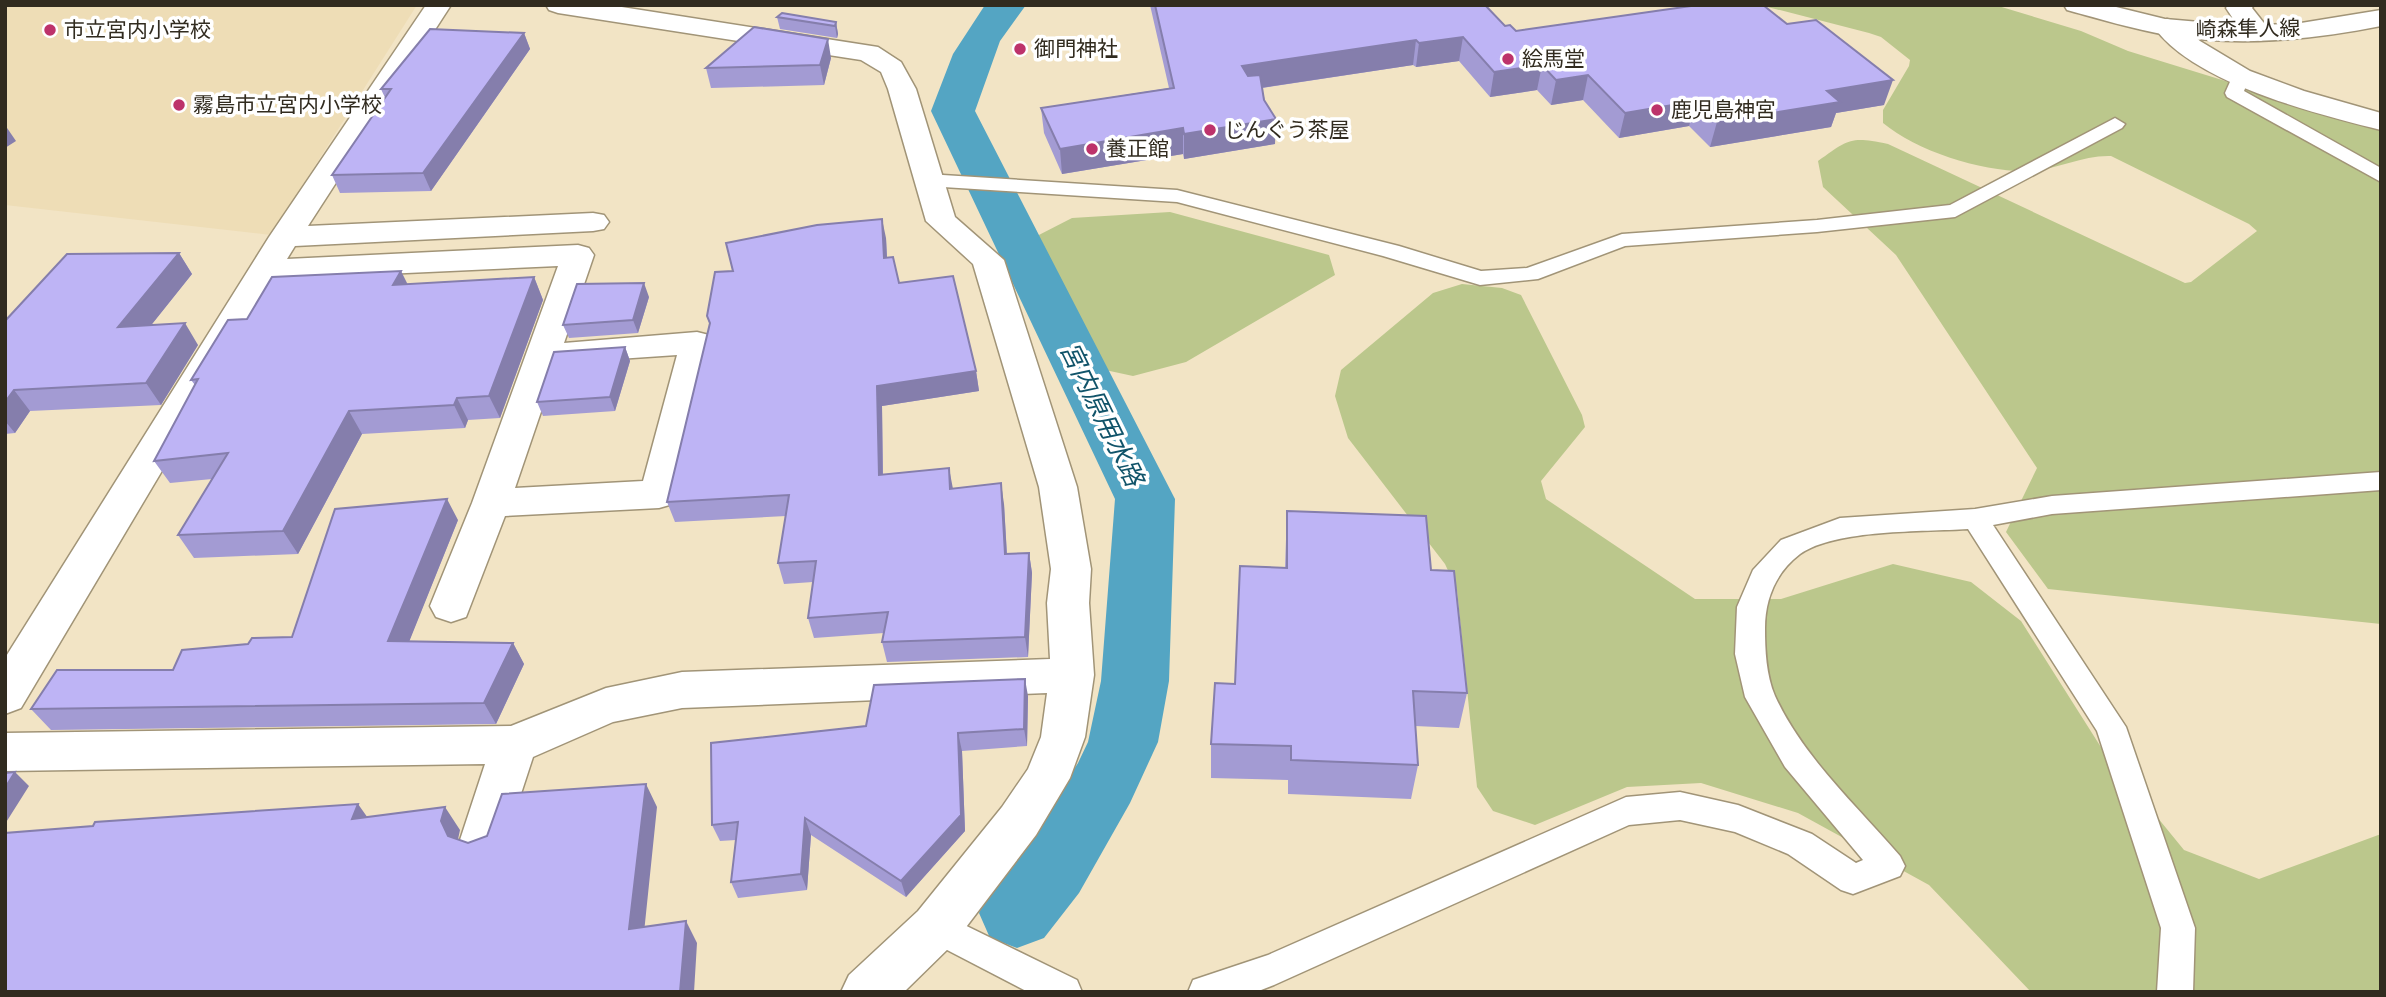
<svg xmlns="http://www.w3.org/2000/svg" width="2386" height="997" viewBox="0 0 2386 997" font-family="'IBM Plex Sans','Noto Sans JP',sans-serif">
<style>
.built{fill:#eeddb6}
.green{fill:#bbc78c}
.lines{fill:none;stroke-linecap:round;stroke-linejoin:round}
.canal{fill:#54a5c3;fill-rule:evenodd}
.service-casing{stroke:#a19477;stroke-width:3}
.minor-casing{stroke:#a19477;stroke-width:3}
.secondary-casing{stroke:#a19477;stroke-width:3}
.service{fill:#fff;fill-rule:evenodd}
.minor{fill:#fff;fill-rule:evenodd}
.secondary{fill:#fff;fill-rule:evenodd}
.wall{fill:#a39bd3}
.shaded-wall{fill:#857eac}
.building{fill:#beb4f5;stroke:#857eac;stroke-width:2}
.poi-dot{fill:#bd336b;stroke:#fff;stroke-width:2.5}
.labels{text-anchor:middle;stroke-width:7;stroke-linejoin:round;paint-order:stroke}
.far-street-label{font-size:21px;fill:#312b1f;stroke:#fff}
.far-poi-label{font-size:21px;fill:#312b1f;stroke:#fff;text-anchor:start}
.water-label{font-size:26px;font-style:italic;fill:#11546a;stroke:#fff}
</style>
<rect width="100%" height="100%" fill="#f2e4c5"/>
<!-- built -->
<path class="built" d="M5 5H417L271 235 5 205Z"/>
<!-- green -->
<path class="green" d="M1684 5H1995L2081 31 2128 51 2381 129V624L2048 589 2006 532 2037 468 1896 255 1823 187 1818 161C1849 139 1850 136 1888 144L2185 283 2191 282 2257 231 2249 224 2111 156C2083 155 2058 169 2031 171 1985 173 1918 152 1883 123V110L1909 66 1910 60 1881 37 1869 33 1760 5 1691 7Z
M1170 212 1329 255 1335 275 1186 362 1133 376 1096 368 1033 238 1072 218Z
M1462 284 1502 288 1521 295 1582 415 1585 427 1541 481 1546 499 1695 599H1781L1893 564 1971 582 2021 621 2104 752 2184 850 2259 879 2381 834V992H2031L1929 885 1798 813 1701 783 1627 787 1535 825 1493 811 1477 787 1457 590 1445 564 1348 438 1335 396 1341 370 1433 293Z"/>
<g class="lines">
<!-- canal -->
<path class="canal" d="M985 5H1026L1000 41 975 111 1175 499 1169 681 1158 742 1130 803 1079 893 1044 938 1017 948 990 938 979 913 990 888 1025 845 1078 763 1088 742 1101 681 1115 499 931 111 953 54Z"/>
<!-- service casing -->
<g class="service-casing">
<path id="service" d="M2240 73 2249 79 2244 91 2381 168V182L2227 97 2225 93 2233 75Z
M2115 118 2125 124 2122 128 1955 217 1817 232 1625 246 1538 279 1480 285 1383 256 1177 202 927 186 920 184 917 180 920 176 927 174 1177 190 1399 246 1481 271 1527 268 1622 234 1817 220 1950 205Z
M2381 472V490L2052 514 1993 525 2126 727 2195 928 2193 992H2157L2161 928 2097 731 1968 529C1923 532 1836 529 1800 554 1776 572 1765 599 1765 628 1765 650 1766 675 1775 696 1803 757 1857 806 1900 856L1905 866 1900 876 1853 894 1841 890 1788 854 1735 832 1680 820 1629 825 1274 985 1256 992H1188L1193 980 1268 955 1626 797 1680 792 1738 805 1812 834 1856 863 1863 860 1785 767 1745 697 1735 654 1737 607 1753 570 1781 540 1840 518 1975 509 2052 496Z
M936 911 1077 980 1082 992H1028L924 938 919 927 924 916Z"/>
</g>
<!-- minor casing -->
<g class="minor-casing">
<path id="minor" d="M426 5H451L308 226 593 213 604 215 609 222 604 229 593 231 295 246 287 259 578 245 589 248 594 255 564 343 697 332 709 335 714 343 678 494 673 504 659 508 505 516 466 617 451 622 436 617 430 606 472 503 558 266 276 279 21 708 5 714V658L269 237ZM677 355 643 481 515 488 560 356 574 362Z
M546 5H609L878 47 901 62 916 89 955 217 1004 260 1077 487 1091 569 1089 603 1094 675 1085 737 1070 778 1036 835 954 943 904 992H841L849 975 918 911 1002 807 1028 769 1041 737 1047 693 682 708 613 722 533 757 500 858 483 864 466 858 459 843 485 764 5 771V733L511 726 606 688 682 672 1050 659 1047 603 1051 569 1039 487 973 264 926 221 888 89 881 72 861 60 558 13 549 10Z
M2228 5H2254L2252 8 2271 32 2267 37C2246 43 2237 24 2226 8Z
M2167 19 2176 22 2200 41 2250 71 2304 91 2381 113V130C2317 114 2193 83 2154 27L2158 22Z"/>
</g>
<!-- secondary casing -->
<g class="secondary-casing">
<path id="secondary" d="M2064 5H2108L2165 19 2246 26 2301 23 2381 10V26C2310 40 2238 47 2167 35 2133 29 2100 19 2067 10Z"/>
</g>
<!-- service -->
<use href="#service" class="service"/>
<!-- minor -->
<use href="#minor" class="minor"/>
<!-- secondary -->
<use href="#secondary" class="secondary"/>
</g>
<!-- wall -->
<path class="wall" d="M1150 5H1485L1505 26 1516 31 1884 105 1836 113 1831 127 1710 147 1689 126 1619 138 1583 100 1551 105 1537 90 1490 97 1459 61 1416 67 1413 65 1262 88 1275 144 1184 159 1183 154 1062 174 1044 133 1041 108 1169 88Z
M777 17 836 22 838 34 837 38 780 29Z
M524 33 530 49 431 191 340 193 332 175 385 98 381 89Z
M831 58 824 85 711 88 706 68Z
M886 238 887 258 899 283 976 371 979 391 882 406 883 474 953 488 1004 504 1007 554 1029 553 1032 573 1028 657 887 662 882 642 884 633 814 638 808 618 813 582 784 584 778 563 786 516 675 522 667 502 710 326 707 316 733 271Z
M179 253 192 274 151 325 198 345 161 405 30 411 15 433 5 434V321Z
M534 277 543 300 500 418 468 420 465 428 362 434 298 554 194 558 178 535 212 479 170 483 154 461 195 385 191 380 247 319 408 284Z
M649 297 638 333 569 338 563 325Z
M625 347 630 361 615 411 543 416 537 402Z
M1287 511 1431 570 1467 693 1459 728 1415 726 1418 765 1411 799 1288 794V780L1211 778V744L1285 568Z
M458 520 409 641 513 643 524 664 496 724 51 730 31 709 173 670 248 644 292 637Z
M1028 696 1027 746 962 751 965 831 906 897 811 835 807 890 738 898 731 882 736 840 720 841 712 825 866 726Z"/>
<!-- shaded-wall -->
<path class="shaded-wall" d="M836 22 838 34 837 38 835 26Z
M524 33 530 49 431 191 423 173Z
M1463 37 1459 61 1416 67 1419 43Z
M828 39 831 58 824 85 820 65Z
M1416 40 1413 65 1241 91 1242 66Z
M1542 65 1537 90 1490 97 1494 72Z
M1588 75 1583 100 1551 105 1556 80Z
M1893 80 1884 105 1836 113 1831 127 1710 147 1717 122 1827 91Z
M1696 101 1689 126 1619 138 1625 113Z
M1276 119 1275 144 1184 159V134Z
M5 125 16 141 5 148Z
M1183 128V154L1062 174 1060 149Z
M882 219 886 238 888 278 884 258Z
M179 253 192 274 133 348 118 327Z
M401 271 412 293 393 285Z
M534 277 543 300 500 418 489 396Z
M644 283 649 297 638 333 633 320Z
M185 323 198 345 161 405 146 383Z
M625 347 630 361 615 411 610 397Z
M976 371 979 391 882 406 883 495 879 475 877 386Z
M14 390 30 411 15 433 5 421V402Z
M457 398 468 420 465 428 454 405Z
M349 411 362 434 298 554 283 531Z
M949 468 953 489H950Z
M1001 483 1004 504 1008 575 1005 554Z
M447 499 458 520 401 662 388 641Z
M1029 553 1032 573 1028 657 1025 637Z
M513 643 524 664 496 724 484 703Z
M1025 679 1028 696 1027 746 1024 729Z
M958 733 962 751 965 831 906 897 901 881Z
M15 772 29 786 5 824V788Z
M646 784 657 807 642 952 629 929Z
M358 804 375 828 352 819Z
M445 807 460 830 457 844 448 836 441 821Z
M805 818 811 835 807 890 801 874Z
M686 921 697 943 694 992H680Z"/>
<!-- building -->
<path class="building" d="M1155 5H1485L1505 26 1510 25 1516 31 1698 5H1763L1787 24 1816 20 1893 80 1827 91 1840 102 1717 122 1696 101 1625 113 1588 75 1556 80 1542 65 1494 72 1463 37 1419 43 1416 40 1242 66 1248 76 1260 75 1264 100 1276 119 1184 134 1183 128 1060 149 1041 108 1174 88Z
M782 13 836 22 835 26 777 17Z
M754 27 828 39 820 65 706 68Z
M430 29 524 33 423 173 332 175 391 89H381Z
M882 219 884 258 893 257 899 283 953 276 976 371 877 386 879 475 949 468 950 489 1001 483 1005 554 1029 553 1025 637 882 642 888 612 808 618 816 561 778 563 789 495 667 502 710 323 707 316 715 272 733 271 726 243 817 225Z
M179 253 118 327 185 323 146 383 14 390 5 402V321L67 254Z
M401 271 393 285 534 277 489 396 457 398 454 405 349 411 283 531 178 535 228 453 154 461 198 379 191 380 228 320 247 319 272 277Z
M644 283 633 320 563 325 577 284Z
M625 347 610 397 537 402 554 352Z
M447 499 388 641 513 643 484 703 31 709 57 670H173L182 650 248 644 252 638 292 637 335 509Z
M1287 511 1426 516 1431 570 1454 571 1467 693 1413 691 1418 765 1291 760V746L1211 744 1215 683 1235 684 1240 566 1287 568Z
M1025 679 1024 729 958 733 961 815 901 881 805 818 801 874 731 882 738 822 712 825 711 743 866 726 874 685Z
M15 772 5 788V773Z
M646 784 629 929 686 921 680 992H5V833L93 826 95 822 358 804 352 819 445 807 441 821 448 836 468 843 487 836 502 794Z"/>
<!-- markers -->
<g class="poi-dot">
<circle cx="50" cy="30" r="7"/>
<circle cx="1020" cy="49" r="7"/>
<circle cx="1508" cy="59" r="7"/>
<circle cx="179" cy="105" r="7"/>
<circle cx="1657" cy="110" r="7"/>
<circle cx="1210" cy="130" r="7"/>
<circle cx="1092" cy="149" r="7"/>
</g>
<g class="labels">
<!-- far-street labels -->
<g class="far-street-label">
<text transform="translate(2248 29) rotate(-1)" y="7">崎森隼人線</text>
</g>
<!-- far-poi labels -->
<g class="far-poi-label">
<text x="64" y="37">市立宮内小学校</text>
<text x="1034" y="56">御門神社</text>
<text x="1522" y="66">絵馬堂</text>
<text x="193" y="112">霧島市立宮内小学校</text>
<text x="1671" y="117">鹿児島神宮</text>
<text x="1224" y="137">じんぐう茶屋</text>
<text x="1106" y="156">養正館</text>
</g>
<!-- water labels -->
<g class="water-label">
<text transform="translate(1102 414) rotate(64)" y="9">宮内原用水路</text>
</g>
</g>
<!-- border -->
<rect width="2386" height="997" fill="none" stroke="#312b1f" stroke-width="14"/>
</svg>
